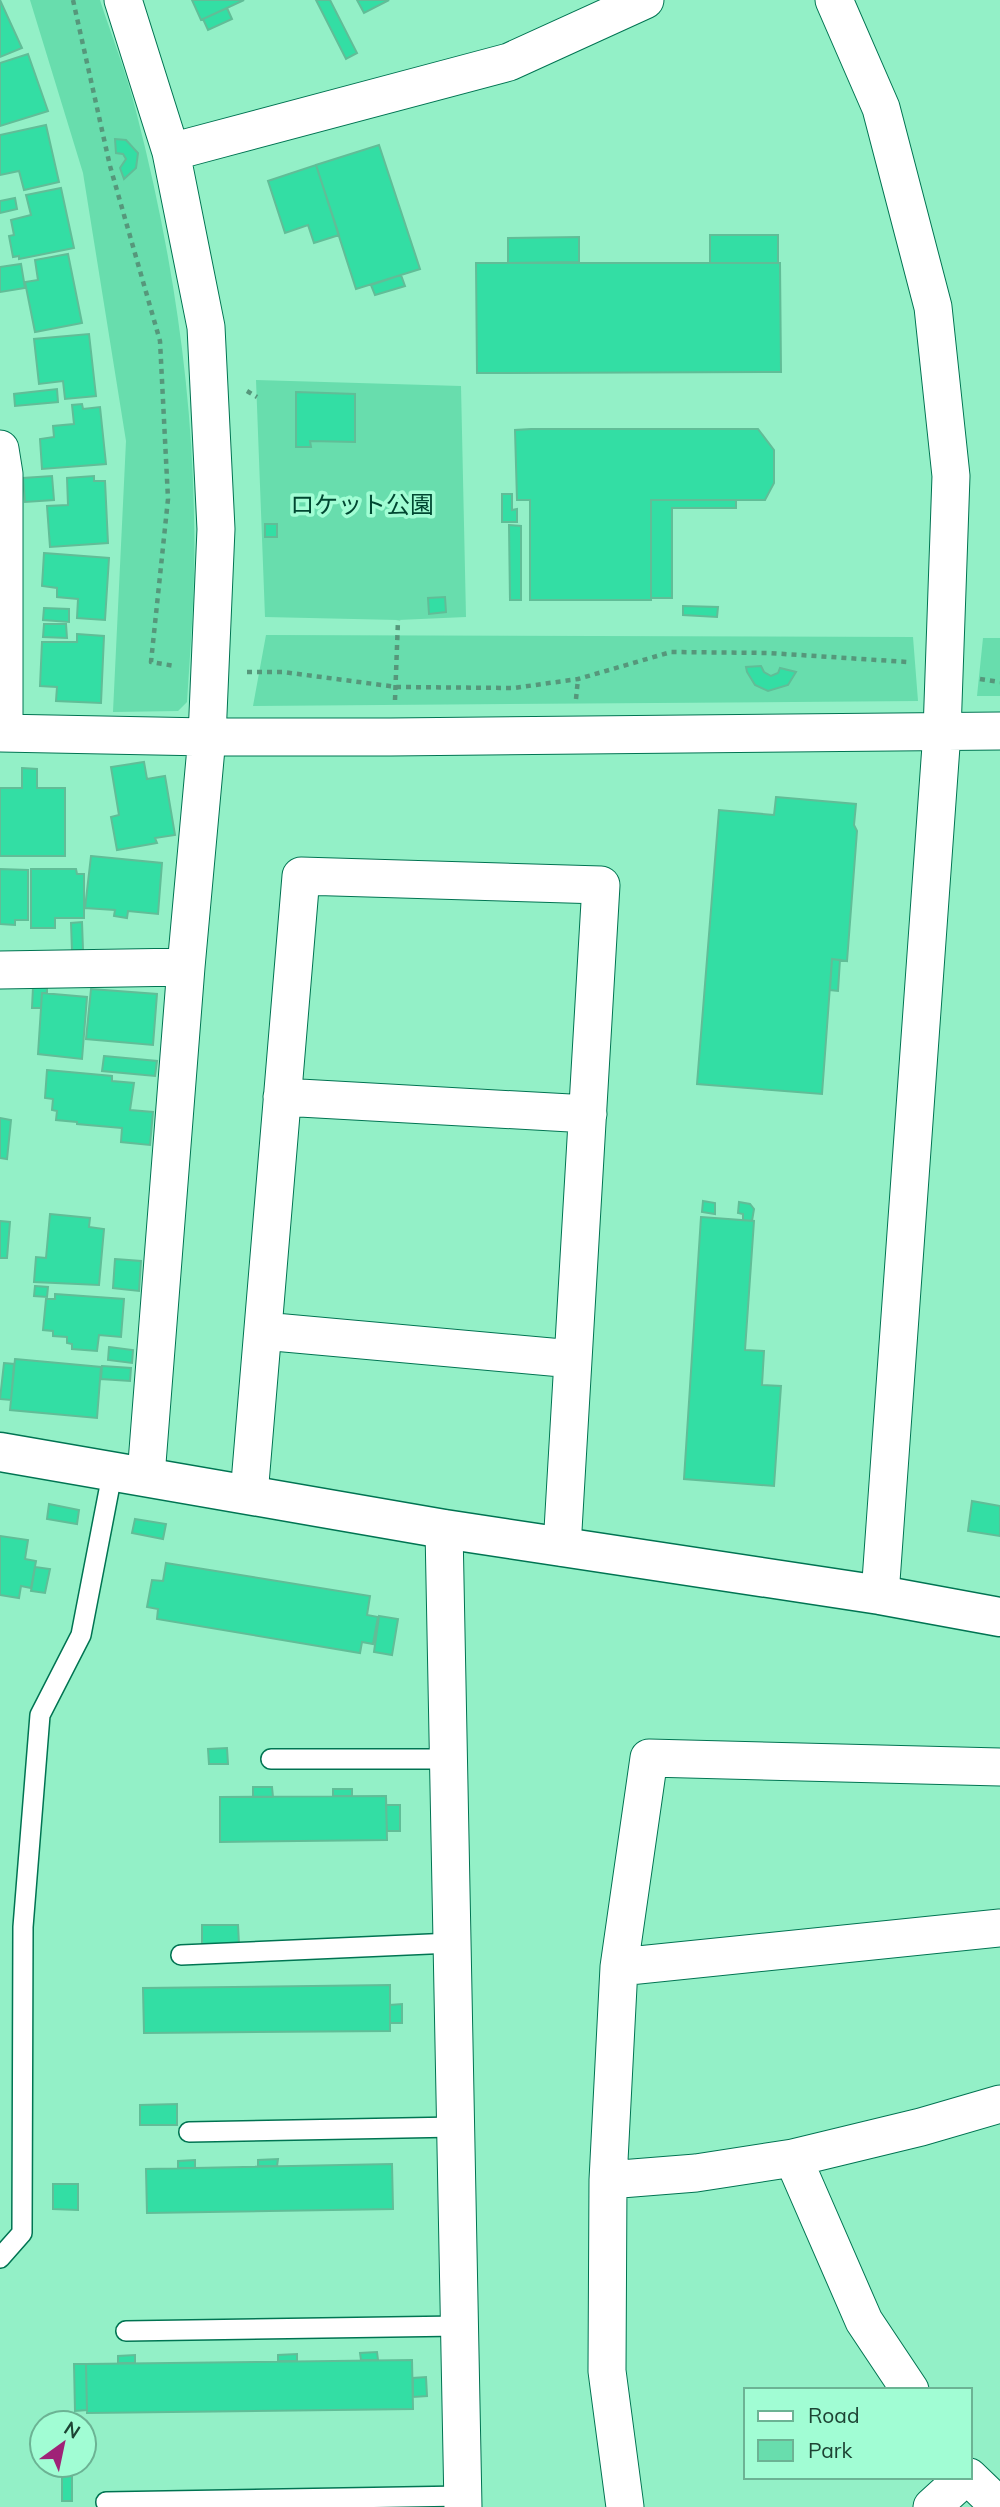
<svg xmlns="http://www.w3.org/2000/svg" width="1000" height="2507" viewBox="0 0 1000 2507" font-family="Mulish,'Noto Sans JP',sans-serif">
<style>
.green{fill:#68ddad}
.building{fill:#33dea4;stroke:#61bd97;stroke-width:2}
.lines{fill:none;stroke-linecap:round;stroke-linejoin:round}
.service-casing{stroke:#007452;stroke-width:22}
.minor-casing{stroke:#007452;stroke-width:39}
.tertiary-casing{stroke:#007452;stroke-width:41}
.path{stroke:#56977b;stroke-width:4.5;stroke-dasharray:5 5;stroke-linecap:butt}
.service{stroke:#fff;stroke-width:19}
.minor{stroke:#fff;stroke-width:37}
.tertiary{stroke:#fff;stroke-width:38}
.labels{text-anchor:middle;stroke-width:7;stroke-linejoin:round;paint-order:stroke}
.park-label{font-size:24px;fill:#004731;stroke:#a1fdd4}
</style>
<rect width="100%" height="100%" fill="#93f0c7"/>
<!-- green -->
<path class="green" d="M30 0H100C112 37 127 74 136 111 170 243 192 380 194 516 196 578 191 640 187 702L178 711 113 712 126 441 83 173Z
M256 380 461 386 466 617 398 620 265 617Z
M266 635 913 637 918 701 253 706Z
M983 638H1000V696H977Z"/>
<!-- building -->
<path class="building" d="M0 0 22 48 0 57Z
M192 0H244L201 20Z
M316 0H330L357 53 346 59Z
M357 0H389L364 13Z
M227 8 232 19 208 30 203 19Z
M28 54 48 111 0 126V63Z
M46 125 59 182 24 190 19 171 0 175V135Z
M115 139 126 140 138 153 136 168 124 179 120 168 126 159 123 154 116 153Z
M379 145 420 269 356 289 316 165Z
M316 165 339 235 314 243 308 225 285 233 268 181Z
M61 188 74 248 19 259V256L13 257 9 236 14 235 11 220 31 215 26 195Z
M15 198 17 209 0 213V201Z
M710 235H778V263H710Z
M579 237V262L508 263V238Z
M68 254 82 323 35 332 25 282 38 280 35 260Z
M476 263H780L781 372 477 373Z
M21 264 25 288 0 292V267Z
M401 275 405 286 375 295 371 285Z
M89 334 96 396 65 399 63 381 39 384 34 339Z
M57 389 58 402 15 406 14 394Z
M296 392 355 394V442L310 441 311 447H296Z
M82 404 83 409 100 407 106 464 42 469 40 439 54 437 53 426 74 424 72 405Z
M531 429H758L774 450V483L765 500H651V600H530V500H517L515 430Z
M52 476 54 500 25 502 23 478Z
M94 476V481H105L108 543 50 547 47 506 68 505 67 478Z
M502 494H512V510L517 509V522H502Z
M651 500H736V508H672V598H651Z
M265 524H277V537H265Z
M509 525 521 526V600H510Z
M44 553 109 558 105 620 77 618 78 599 57 597V588L42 586Z
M445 597 446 612 429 614 428 598Z
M683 606 718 607 717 617 683 615Z
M44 608 69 609V622L43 620Z
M44 624H66L67 638 43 637Z
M77 634 104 636 101 703 56 701 57 687 40 686 42 642H77Z
M761 666 764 672 771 676 778 673 780 668 796 672 788 685 768 691 755 685 747 672 746 667Z
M144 762 147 779 165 776 175 835 155 838 157 843 117 850 111 817 119 815 111 767Z
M22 768 37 769V788H65V856H0V788H22Z
M776 797 856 804 854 825 857 831 847 961 832 959 822 1094 697 1084 719 810 774 815Z
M91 856 162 863 158 914 128 911 127 918 114 916 115 910 85 908Z
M0 869 28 870V920H15V925L0 924Z
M31 869H76L77 874H84V918H55V928H31Z
M82 922 83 950 72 951 71 923Z
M832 959 840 960 838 991 830 990Z
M33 987 47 988V993H42L41 1008H32Z
M91 989 157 994 153 1045 86 1039Z
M42 993 87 997 82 1059 38 1054Z
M104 1056 157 1061 155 1076 102 1071Z
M47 1070 112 1076V1081L134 1083 130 1110 153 1112 150 1145 121 1142 122 1128 77 1124V1122L56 1120 57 1111 52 1110 53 1099 45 1098Z
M0 1118 11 1120 7 1159 0 1158Z
M703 1201 715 1203V1214L702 1212Z
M739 1202 750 1204 754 1209 752 1221 743 1220V1214L738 1213Z
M50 1214 90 1218 89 1227 104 1229 99 1285 34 1282 36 1257 46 1258Z
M701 1217 754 1221 745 1350 764 1351 762 1385 781 1386 774 1486 684 1479Z
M0 1221 10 1222 7 1258H0Z
M115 1259 141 1261 139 1291 113 1288Z
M35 1286 48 1287 47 1297 34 1296Z
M55 1294 124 1299 121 1337 99 1335 97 1351 72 1349V1344L67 1343V1337L53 1336V1331L43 1330 46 1299H55Z
M109 1347 133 1350 132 1363 108 1360Z
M15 1359 101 1367 97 1418 10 1410Z
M4 1363 14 1364 11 1400 0 1399Z
M102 1366 131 1368 130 1381 101 1379Z
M972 1501 1000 1506V1536L968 1531Z
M49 1504 79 1510 77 1524 47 1519Z
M135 1519 166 1524 163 1539 132 1533Z
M0 1536 28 1540 25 1559 36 1561 31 1588 21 1586 19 1598 0 1595Z
M166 1563 370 1596 367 1615 378 1617 373 1644 362 1642 360 1653 157 1619 158 1609 147 1607 152 1580 163 1581Z
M35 1567 50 1569 45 1593 31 1591Z
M379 1616 398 1619 392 1655 374 1652Z
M227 1748 228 1764H209L208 1749Z
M253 1787H272L273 1797H253Z
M333 1789H352V1796H333Z
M386 1796 387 1840 220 1842V1797Z
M386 1805H400V1831H387Z
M202 1925H238L239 1944H202Z
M390 1985V2031L144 2033 143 1988Z
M402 2004V2023H390V2005Z
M177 2104V2125H140V2105Z
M278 2159 277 2166H258V2160Z
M195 2160V2168H178V2161Z
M392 2164 393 2209 147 2213 146 2169Z
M53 2184H78V2210L53 2209Z
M377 2352 378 2360H361L360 2353Z
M297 2354V2361H278V2355Z
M135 2355V2363H118V2356Z
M412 2360 413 2409 87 2413 86 2364Z
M74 2364H86L87 2410 75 2411Z
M426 2377 427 2396 413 2397V2378Z
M62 2465H72V2501H62Z"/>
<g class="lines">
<!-- service casing -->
<g class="service-casing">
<path id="service" d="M271 1759H449
M181 1955 452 1943
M189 2132 456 2127
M0 2258 22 2233 23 1927 40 1715 81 1635 109 1490
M126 2331 459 2326
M106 2502 463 2496"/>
</g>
<!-- minor casing -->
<g class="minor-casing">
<path id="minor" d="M123 0 171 152 206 327 216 529 207 737 186 967 146 1476
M834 0 881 108 933 307 951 476 942 732 880 1595
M171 152 509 62 645 0
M0 449 4 474V733
M0 733 207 737H391L1000 731
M0 970 186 967
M282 1097 588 1114
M263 1331 573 1359
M249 1495 301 876 601 885 562 1547
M444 1529 463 2507
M1000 1767 649 1758 619 1967 608 2180 696 2173 793 2158 921 2127 1000 2104
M619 1967 1000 1928
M793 2158 864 2321 910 2390
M608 2180 607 2371 625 2507
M969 2477 1000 2507
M932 2507 965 2477"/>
</g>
<!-- tertiary casing -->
<g class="tertiary-casing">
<path id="tertiary" d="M0 1452 444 1529 880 1595 1000 1617"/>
</g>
<!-- path -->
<path class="path" d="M73 0 110 166 160 341 168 499 151 662 175 666
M247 391 257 397
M247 672H283L397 687 514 688 578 679 671 652 769 653 908 662
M980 679 1000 682
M576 699 578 679
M395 700 398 620"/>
<!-- service -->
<use href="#service" class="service"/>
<!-- minor -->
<use href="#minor" class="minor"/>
<!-- tertiary -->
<use href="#tertiary" class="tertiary"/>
</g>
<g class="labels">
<!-- park labels -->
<g class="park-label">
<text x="362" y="513">ロケット公園</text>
</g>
</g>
<!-- legend -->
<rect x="744" y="2388" width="228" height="91" fill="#a1fdd4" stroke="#6cb394" stroke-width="2"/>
<rect x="758" y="2411" width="35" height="10" fill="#ffffff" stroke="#6cb394" stroke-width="2"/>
<text x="808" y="2423" font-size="21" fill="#1d4434">Road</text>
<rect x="758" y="2440" width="35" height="21" fill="#68ddad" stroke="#6cb394" stroke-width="2"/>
<text x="808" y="2458" font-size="21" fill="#1d4434">Park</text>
<!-- north arrow -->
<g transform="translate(63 2444) rotate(33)"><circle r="33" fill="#a1fdd4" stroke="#6cb394" stroke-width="2"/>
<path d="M0-5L12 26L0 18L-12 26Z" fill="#9f2277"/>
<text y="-10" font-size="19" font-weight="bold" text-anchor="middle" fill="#1d4434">N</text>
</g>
</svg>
